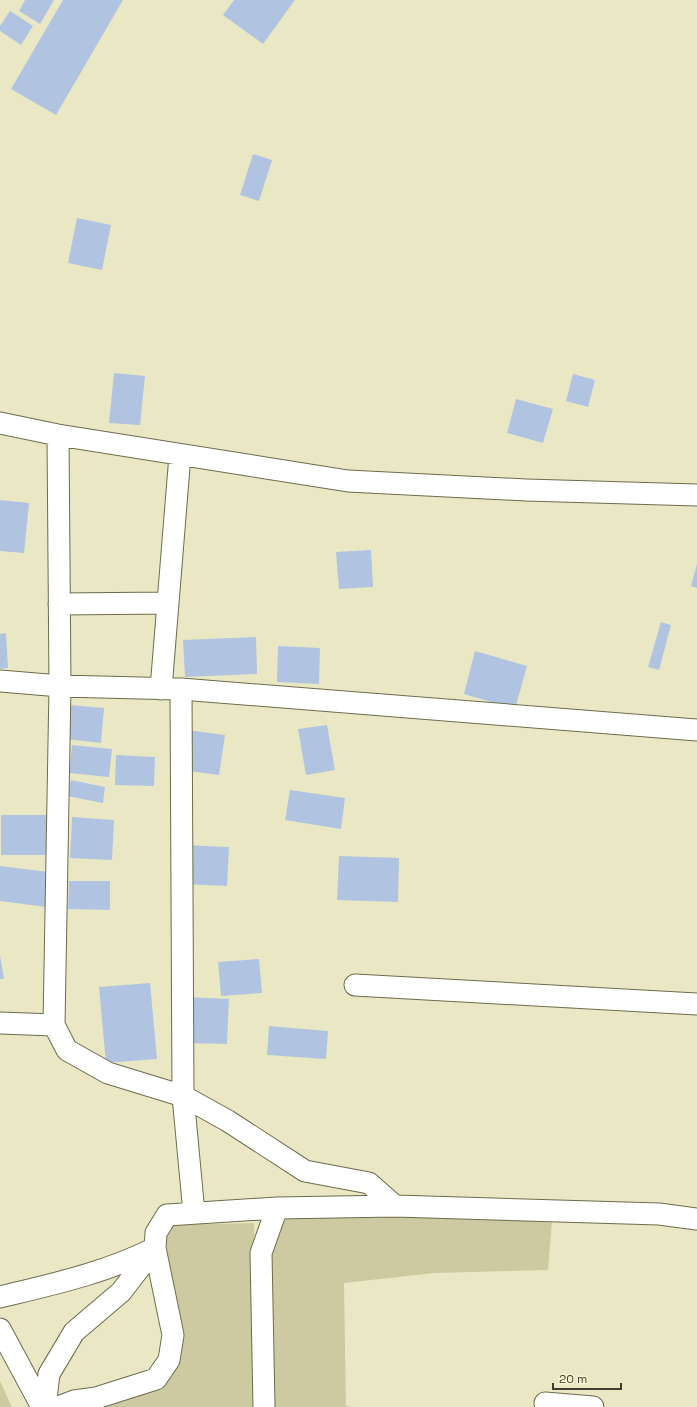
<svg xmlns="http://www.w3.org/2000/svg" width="697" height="1407" viewBox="0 0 697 1407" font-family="'Space Grotesk',sans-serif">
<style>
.green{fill:#cdcaa2}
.building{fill:#b0c4e1}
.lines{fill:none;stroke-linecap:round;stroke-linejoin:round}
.street-casing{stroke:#6e6b4c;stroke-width:23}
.street{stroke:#fff;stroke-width:21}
</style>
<rect width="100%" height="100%" fill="#eae8c4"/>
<!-- green -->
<path class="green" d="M344 1212 552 1221 548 1270 435 1273 344 1283 346 1406 354 1407H273L269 1247 280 1216Z
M254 1223 259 1407H96L161 1388 179 1354 164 1225Z
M0 1381 12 1407H0Z"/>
<!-- building -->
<path class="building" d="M25 0H54L40 24 19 11Z
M63 0H123L56 115 11 89Z
M234 0H295L263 44 223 15Z
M10 11 33 26 21 45 0 31V26Z
M253 154 272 160 259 201 240 195Z
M77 218 111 225 102 270 68 263Z
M114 373 145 376 140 425 109 423Z
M573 374 595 380 588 407 566 401Z
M516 399 553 409 543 443 507 433Z
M0 500 29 503 24 553 0 551Z
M371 550 373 587 339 589 336 552Z
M697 564V588L691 586Z
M661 622 671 625 659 670 648 667Z
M6 633 8 668 0 669V634Z
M256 637 257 674 185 677 183 640Z
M278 646 320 648 319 684 277 682Z
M475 651 527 666 515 709 464 694Z
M69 705 104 708 101 743 66 739Z
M327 725 335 770 306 775 298 729Z
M187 730 225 735 219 775 182 770Z
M72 745 112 749 109 777 69 773Z
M116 755 155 757 154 786 115 785Z
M71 780 105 787 103 803 67 796Z
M290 790 345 798 341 829 285 820Z
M1 815H54V855H1Z
M72 817 114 820 112 860 70 858Z
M184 845 229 847 227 886 182 884Z
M339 856 399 858 398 902 337 900Z
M0 866 49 872 46 907 0 901Z
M69 881H110V910L68 909Z
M0 955 4 979H0Z
M259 959 262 993 221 996 218 962Z
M150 983 157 1059 106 1063 99 987Z
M187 997 229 999 227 1044 186 1043Z
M269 1026 328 1031 326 1059 267 1055Z"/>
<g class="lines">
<!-- street casing -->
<g class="street-casing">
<path id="street" d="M0 423 58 435 348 481 526 490 697 495
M59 604 168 603
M0 681 60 686 181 689 697 730
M161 689 180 455
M181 689 183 1096 194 1213
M355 985 697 1004
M0 1023 54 1025 67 1050 108 1073 183 1096 228 1121 305 1171 369 1183 395 1206 659 1214 697 1219
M54 1025 60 686 58 435
M0 1297C54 1284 105 1273 155 1248L121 1292 74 1332 49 1374 45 1407
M0 1329 42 1407
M545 1403 593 1407
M58 1407 74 1401 96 1398 156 1379 169 1360 173 1335 155 1248 156 1233 167 1215 277 1208 395 1206
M264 1407 261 1253 277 1208"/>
</g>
<!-- street -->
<use href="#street" class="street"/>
</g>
<!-- scale -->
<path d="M553 1383v6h68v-6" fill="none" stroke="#3d3c2e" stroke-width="2"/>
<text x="559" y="1383" font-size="12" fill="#3d3c2e" stroke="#f7f5d1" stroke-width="3" paint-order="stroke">20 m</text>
</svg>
